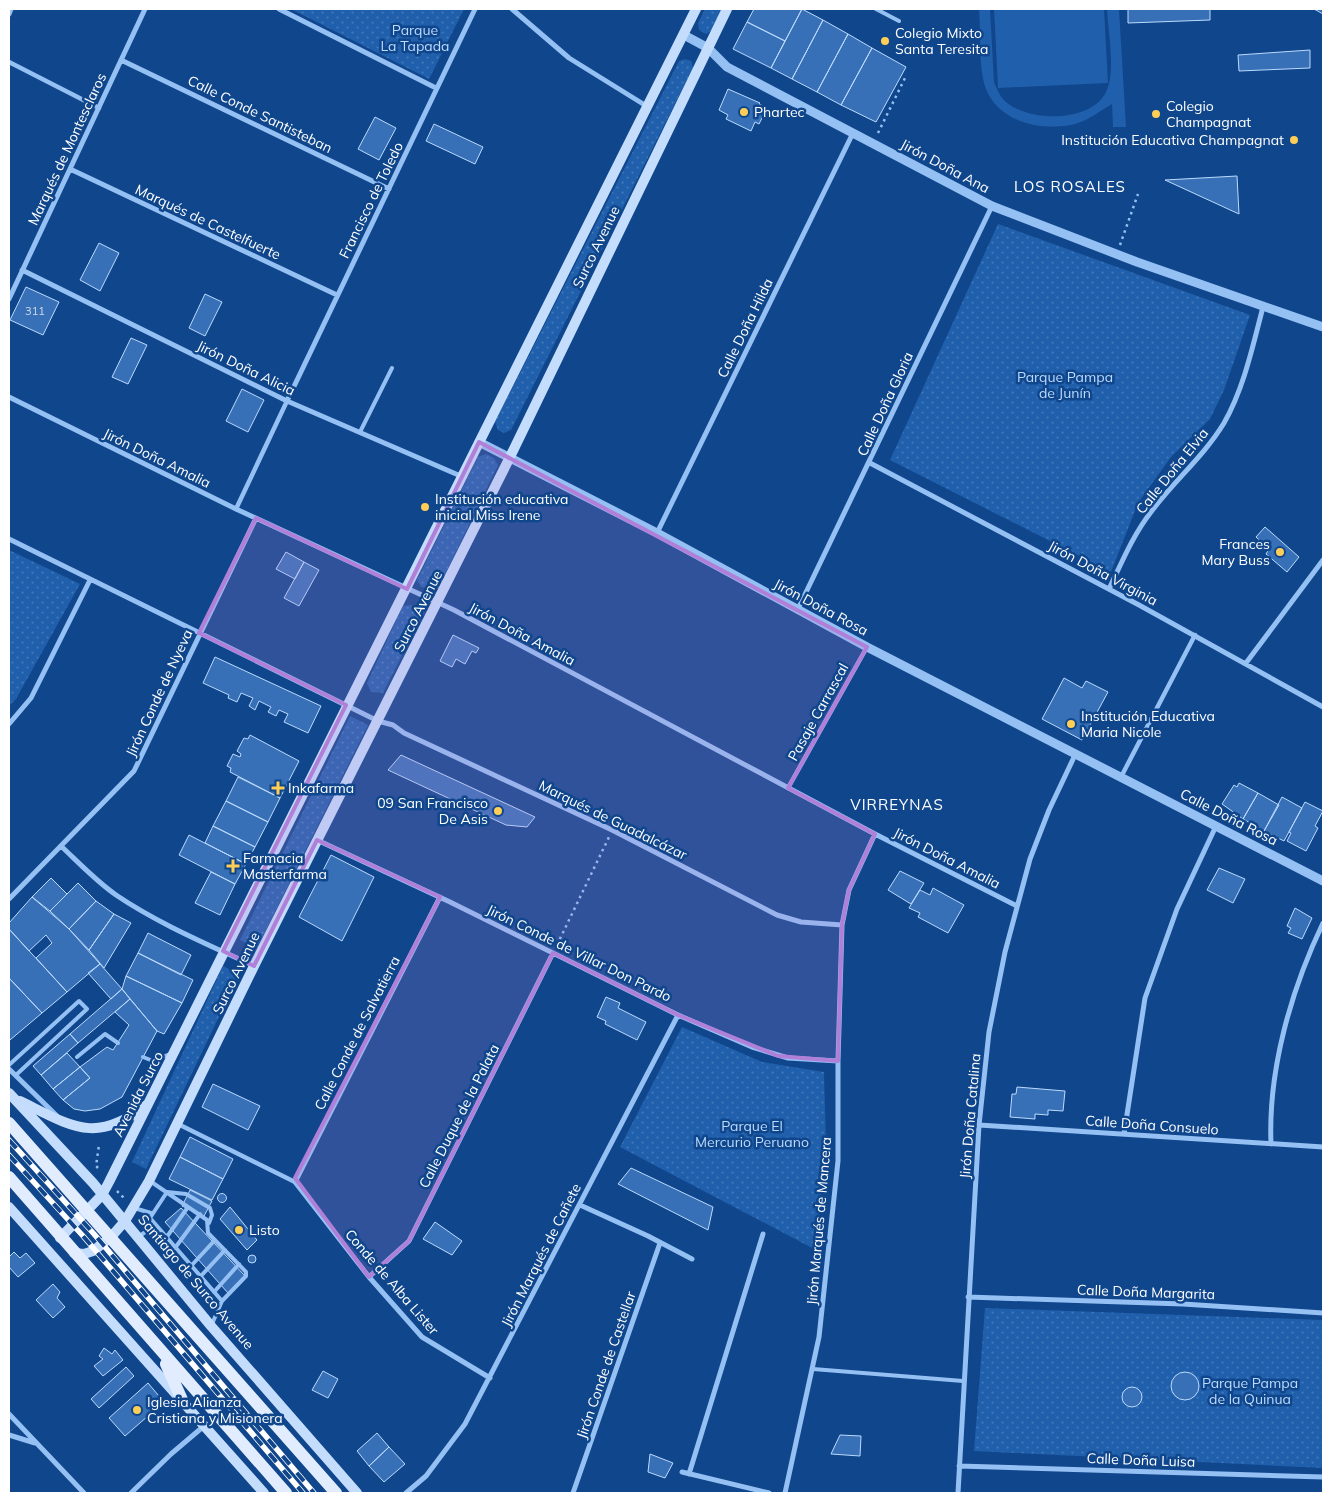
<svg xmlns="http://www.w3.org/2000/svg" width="1332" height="1502" viewBox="0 0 1332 1502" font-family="Mulish,sans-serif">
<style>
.green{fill:url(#green-dots)}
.pitch{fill:#205fac}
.building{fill:#3770b6;stroke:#bcdafe}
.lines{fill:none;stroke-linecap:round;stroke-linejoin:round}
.path{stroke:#95c0f3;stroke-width:2.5;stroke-dasharray:2.5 4;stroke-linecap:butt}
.service{stroke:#95c0f3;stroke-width:4}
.pedestrian{stroke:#95c0f3;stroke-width:4.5}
.minor{stroke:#95c0f3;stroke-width:5}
.tertiary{stroke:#95c0f3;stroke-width:9}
.secondary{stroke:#c4ddfd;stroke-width:10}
.primary{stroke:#e1edff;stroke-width:12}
.rail-casing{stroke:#fff;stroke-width:5.5}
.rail{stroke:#0f468c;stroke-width:4;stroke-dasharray:11;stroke-linecap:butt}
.marked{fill:#b080d9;fill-opacity:0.2;stroke:#b080d9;stroke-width:4;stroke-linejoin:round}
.poi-dot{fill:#ffce57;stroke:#0f468c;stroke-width:2}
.labels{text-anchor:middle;stroke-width:5;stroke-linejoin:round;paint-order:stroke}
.number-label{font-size:11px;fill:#cddbed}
.park-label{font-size:14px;fill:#bcdafe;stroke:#0f468c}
.poi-label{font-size:14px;fill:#fff;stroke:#0f468c;text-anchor:start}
.street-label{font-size:14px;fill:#fff;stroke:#0f468c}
.neighbourhood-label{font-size:15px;letter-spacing:1px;fill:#fff;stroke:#0f468c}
</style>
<defs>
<pattern id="green-dots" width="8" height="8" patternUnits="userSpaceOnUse" patternTransform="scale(1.25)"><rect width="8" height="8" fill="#205fac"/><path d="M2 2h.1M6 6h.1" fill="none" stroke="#4177b8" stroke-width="1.8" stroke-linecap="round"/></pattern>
</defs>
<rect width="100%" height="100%" fill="#0f468c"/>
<!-- green -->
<path class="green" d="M291 9H464L429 79Z
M705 9H723L713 30 706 34 699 30 698 23Z
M685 59 691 61 693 68 511 430 504 433 498 430 495 422 679 61Z
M998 224 1250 315 1224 390 1210 419 1171 457 1138 503 1111 572 890 460Z
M486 454 494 458 498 465 438 589 421 587 417 580 478 457Z
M9 550 80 584 16 699 9 706Z
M411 605 417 608 422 615 383 693 371 692 367 683 403 606Z
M350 716 368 725 257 948 240 940Z
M223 966 239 975 146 1169 132 1162Z
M682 1027 762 1062 824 1072 826 1144 816 1250 620 1147Z
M985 1308 1323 1320V1468L974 1451Z"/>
<!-- pitch -->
<path class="pitch" d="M979 9H990L994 82C997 89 1000 97 1006 102 1029 122 1091 123 1106 92 1116 73 1108 31 1107 9H1119L1126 127H1113L1112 104C1100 111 1089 120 1075 124 1044 132 999 123 986 89 978 68 981 32 979 9Z
M994 9H1104L1108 83 998 88Z"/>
<!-- building -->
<path class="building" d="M754 9H802L785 41 747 22Z
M802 9 823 20 792 79 771 68Z
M1128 9H1210V20L1128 23Z
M1314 9H1323V14Z
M823 20 848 34 817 92 792 79Z
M747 22 785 41 771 68 733 49Z
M848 34 872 48 841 105 817 92Z
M872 48 906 67 876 122 841 105Z
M1310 50V68L1239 71 1238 55Z
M728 89 760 103 759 104 767 108 759 124 755 122 751 131 726 119 728 115 719 110Z
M375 117 396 128 379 160 358 149Z
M434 124 483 147 475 164 426 141Z
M1237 176 1239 214 1165 180Z
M99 243 119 253 100 291 80 280Z
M26 287 59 302 43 335 10 320Z
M205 294 222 302 205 336 189 328Z
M131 338 147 345 128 384 112 377Z
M242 389 264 400 248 432 226 421Z
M1265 527 1299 557 1287 572 1266 554 1269 549 1256 537Z
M286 552 304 562 295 579 276 569Z
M304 562 319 570 299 606 284 598Z
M453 635 479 648 476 653 472 651 465 664 456 659 452 667 440 661Z
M215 657 321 706 308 733 284 722 288 714 279 710 276 716 268 712 271 707 259 701 255 710 249 706 253 698 241 693 237 702 228 698 229 695 203 683Z
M1064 678 1082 688 1086 681 1108 692 1082 740 1042 719Z
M250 735 299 761 280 798 230 772 231 768 227 766 233 754 240 757 241 754 237 751 244 738 248 739Z
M401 755 535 817 527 827 506 825 388 770Z
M238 777 280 798 268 822 226 801Z
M1239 783 1258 793 1243 819 1222 804 1234 785 1237 787Z
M1258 793 1279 805 1264 831 1243 819Z
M1282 797 1302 808 1284 841 1264 831Z
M226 801 268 822 255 847 213 826Z
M1305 802 1323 811 1315 826 1318 828 1306 851 1287 841 1291 833 1289 832Z
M213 826 255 847 246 864 205 843Z
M189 835 246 864 235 884 179 855Z
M331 855 374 877 342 941 299 917Z
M1219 868 1245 879 1233 903 1207 890Z
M900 871 924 883 911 904 888 890Z
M211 872 235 884 220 915 195 903Z
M51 878 67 894 50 911 32 897Z
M78 883 96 901 69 929 50 911Z
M933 888 964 905 948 933 918 917 920 913 909 908 920 890 930 895Z
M32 897 69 929 100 964 67 992 36 958 52 943 46 935 29 951 9 929V923Z
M96 901 114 914 89 950 69 929Z
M1295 908 1312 918 1302 939 1288 933 1291 928 1287 926Z
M114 914 131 923 104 968 89 950Z
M9 929 67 992 42 1013 9 978Z
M148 933 191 955 181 975 138 953Z
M138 953 193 980 182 1003 126 976Z
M100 964 122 989 111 999 88 973Z
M126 976 182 1003 164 1034 157 1031 122 989Z
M9 978 42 1013 10 1040 9 1038Z
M122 989 130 999 78 1043 70 1034Z
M606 997 620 1003 618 1008 646 1022 637 1040 605 1024 606 1021 597 1017Z
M130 999 157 1031 122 1097 100 1109 85 1111 74 1109 63 1100 90 1078 80 1067 107 1047 113 1050 129 1025 115 1012Z
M70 1034 78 1043 41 1075 33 1066Z
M67 1053 80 1067 53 1089 41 1075Z
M80 1067 90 1078 63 1100 53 1089Z
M213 1084 260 1106 248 1130 202 1107Z
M1017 1087 1065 1091 1063 1111 1048 1110V1115L1035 1114V1119L1010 1117 1012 1094H1016Z
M190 1137 233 1159 223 1179 180 1157Z
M180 1157 223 1179 212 1200 169 1179Z
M631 1168 713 1207 708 1230 618 1184Z
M190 1190 212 1201 204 1216 182 1206Z
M217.5 1198a4.5 4.5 0 1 1 9 0a4.5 4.5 0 1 1-9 0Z
M230 1207 257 1240 247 1250 220 1219Z
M181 1208 246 1277 228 1293 165 1222Z
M435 1222 462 1241 452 1255 423 1239Z
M14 1252 20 1258 26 1253 35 1263 18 1277 9 1267V1257Z
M248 1259a4 4 0 1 1 8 0a4 4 0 1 1-8 0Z
M53 1284 60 1292 57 1298 65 1307 53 1318 36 1300Z
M104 1348 112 1354 115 1350 123 1360 103 1376 94 1366 103 1359 99 1356Z
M126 1367 134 1376 99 1408 91 1399Z
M323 1371 338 1379 328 1398 312 1390Z
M1171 1386a14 14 0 1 1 28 0a14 14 0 1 1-28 0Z
M148 1383 164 1402 125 1436 109 1418Z
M1122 1397a10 10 0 1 1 20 0a10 10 0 1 1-20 0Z
M377 1433 389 1447 369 1466 357 1451Z
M840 1435 861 1436 860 1456 831 1454Z
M389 1447 405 1464 384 1482 369 1466Z
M650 1454 673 1463 665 1478 648 1472Z"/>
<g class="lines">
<!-- path -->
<path class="path" d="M878 133 905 78
M1120 245 1138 194
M557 945 609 837
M98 1168 96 1166 99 1145
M117 1191 125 1199"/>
<!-- service -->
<path class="service" d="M876 9 899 21
M360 432 392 368
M77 1057 105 1034 118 1043
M143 1057 153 1061 170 1054
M9 1065 79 1001 87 1009 16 1075
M150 1181 207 1220 208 1233 246 1272V1276L222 1301 212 1324
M134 1208 151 1213
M209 1223 212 1215 210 1208 186 1194 167 1192 150 1218 222 1301
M138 1237 154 1226
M166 1238 188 1207
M175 1248 200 1214
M191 1266 215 1240
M200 1277 225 1250
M214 1292 239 1264
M813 1369 963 1381"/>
<!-- pedestrian -->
<path class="pedestrian" d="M9 62 99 108
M236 509 287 401
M1121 777 1195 635
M788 788 867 647
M178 1124 295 1182"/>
<!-- minor -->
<path class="minor" d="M279 9 436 88
M512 9 569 58 648 107
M9 14 11 9
M121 60 389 189
M70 169 337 295
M22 270 287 401 463 477
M9 299 145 9
M9 397 236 509 454 610 875 834 1017 906
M287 401 475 9
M870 463 1139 605 1323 707
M657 533 853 133
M9 539 378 721 393 725 404 733 612 830 777 915 801 922 842 925
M1109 589C1122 562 1133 535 1151 512 1174 481 1204 456 1224 423 1244 388 1253 345 1263 307
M797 611 992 206
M1246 663 1323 560
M9 724 31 698 90 580
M317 840 450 902 678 1015 752 1047 788 1058 838 1061
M61 846C79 863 96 881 116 895 159 924 207 944 254 966
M440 897 295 1182 369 1277 422 1337 490 1378
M9 899 134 771 256 518
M9 1069 57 1116
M979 1125 1323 1147
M1124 1134 1145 998 1177 909 1216 826
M1271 1144C1268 1070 1291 990 1323 923
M580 1205 648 1236 692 1259
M369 1277 409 1241 553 953
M968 1297 1183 1304 1323 1313
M9 1414 84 1493
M9 1435 35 1443
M959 1466 1323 1477
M682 1472 769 1493
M689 1474 763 1234
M131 1493 171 1454 204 1426
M406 1493 426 1476 465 1424 678 1015
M573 1493 660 1243
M785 1493 819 1337 838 1161V1061L842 925 849 890 875 834
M958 1493 979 1125 989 1032 1005 952 1030 859 1049 810 1075 755"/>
<!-- tertiary -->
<path class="tertiary" d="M684 35 708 48 727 67 992 206 1137 262 1323 327
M479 442 657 533 867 647 1323 881"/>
<!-- secondary -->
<path class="secondary" d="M9 1093 93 1183 211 1326 357 1493
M20 1101C73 1127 96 1145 148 1104
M9 1207 264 1493
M60 1238 102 1195 109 1182 696 9
M74 1253 84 1254 93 1251 111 1237 125 1221 149 1181 254 966 510 457 727 9"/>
<!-- primary -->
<path class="primary" d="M9 1123 336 1493
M9 1177 286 1493
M166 1364 183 1402"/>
<!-- rail casing -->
<g class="rail-casing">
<path id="rail" d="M9 1140 94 1234 314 1493
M9 1155 83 1236 303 1493"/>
</g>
<!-- rail -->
<use href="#rail" class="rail"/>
</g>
<!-- marked area -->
<path class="marked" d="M479 442 867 647 788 788 875 834 849 890 842 925 838 1061 778 1056 678 1015 553 953 409 1241 369 1277 295 1178 440 897 317 840 254 966 223 951 346 705 199 633 256 518 407 589Z"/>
<!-- markers -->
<g class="poi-dot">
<circle cx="885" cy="41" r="5"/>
<circle cx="744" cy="112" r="5"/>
<circle cx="1156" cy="114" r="5"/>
<circle cx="1294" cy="140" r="5"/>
<circle cx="425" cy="507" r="5"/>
<circle cx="1280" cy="552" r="5"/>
<circle cx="1071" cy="724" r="5"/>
<path d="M275.5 780.5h5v5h5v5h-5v5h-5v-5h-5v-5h5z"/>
<circle cx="498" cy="811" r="5"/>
<path d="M230.5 858.5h5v5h5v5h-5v5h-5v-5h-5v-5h5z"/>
<circle cx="239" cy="1230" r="5"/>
<circle cx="137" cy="1410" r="5"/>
</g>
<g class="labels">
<!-- number labels -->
<g class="number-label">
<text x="35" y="315">311</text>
</g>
<!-- park labels -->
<g class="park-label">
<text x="415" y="35">Parque<tspan x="415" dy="16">La Tapada</tspan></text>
<text x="1065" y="382">Parque Pampa<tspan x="1065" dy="16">de Junín</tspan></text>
<text x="752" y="1131">Parque El<tspan x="752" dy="16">Mercurio Peruano</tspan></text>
<text x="1250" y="1388">Parque Pampa<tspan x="1250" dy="16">de la Quinua</tspan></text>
</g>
<!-- poi labels -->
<g class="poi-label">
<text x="895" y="38">Colegio Mixto<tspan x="895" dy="16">Santa Teresita</tspan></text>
<text x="1166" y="111">Colegio<tspan x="1166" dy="16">Champagnat</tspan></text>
<text x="754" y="117">Phartec</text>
<text x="1284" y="145" text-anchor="end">Institución Educativa Champagnat</text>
<text x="435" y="504">Institución educativa<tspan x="435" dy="16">inicial Miss Irene</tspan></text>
<text x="1270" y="549" text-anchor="end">Frances<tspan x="1270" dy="16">Mary Buss</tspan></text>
<text x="1081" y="721">Institución Educativa<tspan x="1081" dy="16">Maria Nicole</tspan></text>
<text x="288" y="793">Inkafarma</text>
<text x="488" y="808" text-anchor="end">09 San Francisco<tspan x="488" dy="16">De Asis</tspan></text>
<text x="243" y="863">Farmacia<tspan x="243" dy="16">Masterfarma</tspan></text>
<text x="249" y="1235">Listo</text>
<text x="147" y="1407">Iglesia Alianza<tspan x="147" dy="16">Cristiana y Misionera</tspan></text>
</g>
<!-- street labels -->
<g class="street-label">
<text transform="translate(260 114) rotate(26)" y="5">Calle Conde Santisteban</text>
<text transform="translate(67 149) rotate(-65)" y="5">Marqués de Montesclaros</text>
<text transform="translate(945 166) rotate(28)" y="5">Jirón Doña Ana</text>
<text transform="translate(371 200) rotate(-64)" y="5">Francisco de Toledo</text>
<text transform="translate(208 222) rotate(25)" y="5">Marqués de Castelfuerte</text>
<text transform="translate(596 247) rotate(-64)" y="5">Surco Avenue</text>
<text transform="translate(745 328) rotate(-64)" y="5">Calle Doña Hilda</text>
<text transform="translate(246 368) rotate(26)" y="5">Jirón Doña Alicia</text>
<text transform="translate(885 404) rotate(-65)" y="5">Calle Doña Gloria</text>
<text transform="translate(157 458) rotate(26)" y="5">Jirón Doña Amalia</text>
<text transform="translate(1172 471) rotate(-51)" y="5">Calle Doña Elvia</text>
<text transform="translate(1103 573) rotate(28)" y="5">Jirón Doña Virginia</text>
<text transform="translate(821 607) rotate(28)" y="5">Jirón Doña Rosa</text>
<text transform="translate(418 611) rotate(-63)" y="5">Surco Avenue</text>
<text transform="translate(522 634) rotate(28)" y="5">Jirón Doña Amalia</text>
<text transform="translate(159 693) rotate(-65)" y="5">Jirón Conde de Nyeva</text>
<text transform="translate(818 712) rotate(-61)" y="5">Pasaje Carrascal</text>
<text transform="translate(1229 817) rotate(27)" y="5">Calle Doña Rosa</text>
<text transform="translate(613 820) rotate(26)" y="5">Marqués de Guadalcázar</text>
<text transform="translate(947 858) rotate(27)" y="5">Jirón Doña Amalia</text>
<text transform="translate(579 953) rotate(26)" y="5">Jirón Conde de Villar Don Pardo</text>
<text transform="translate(236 973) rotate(-64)" y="5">Surco Avenue</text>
<text transform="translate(357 1033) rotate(-63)" y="5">Calle Conde de Salvatierra</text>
<text transform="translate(138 1094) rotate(-63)" y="5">Avenida Surco</text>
<text transform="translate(459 1116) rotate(-63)" y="5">Calle Duque de la Palata</text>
<text transform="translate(970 1116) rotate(-85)" y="5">Jirón Doña Catalina</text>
<text transform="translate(1152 1125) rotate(4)" y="5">Calle Doña Consuelo</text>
<text transform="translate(819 1221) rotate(-85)" y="5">Jirón Marqués de Mancera</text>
<text transform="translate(541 1255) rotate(-63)" y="5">Jirón Marqués de Cañete</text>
<text transform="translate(196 1282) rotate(50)" y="5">Santiago de Surco Avenue</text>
<text transform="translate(392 1282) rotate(49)" y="5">Conde de Alba Lister</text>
<text transform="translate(1146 1292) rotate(2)" y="5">Calle Doña Margarita</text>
<text transform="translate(606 1365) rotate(-71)" y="5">Jirón Conde de Castellar</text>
<text transform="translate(1141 1460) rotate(2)" y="5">Calle Doña Luisa</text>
</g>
<!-- neighbourhood labels -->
<g class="neighbourhood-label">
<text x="1070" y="192">LOS ROSALES</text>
<text x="897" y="810">VIRREYNAS</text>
</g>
</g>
<!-- border -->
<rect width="1332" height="1502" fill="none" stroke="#ffffff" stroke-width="20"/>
</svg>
